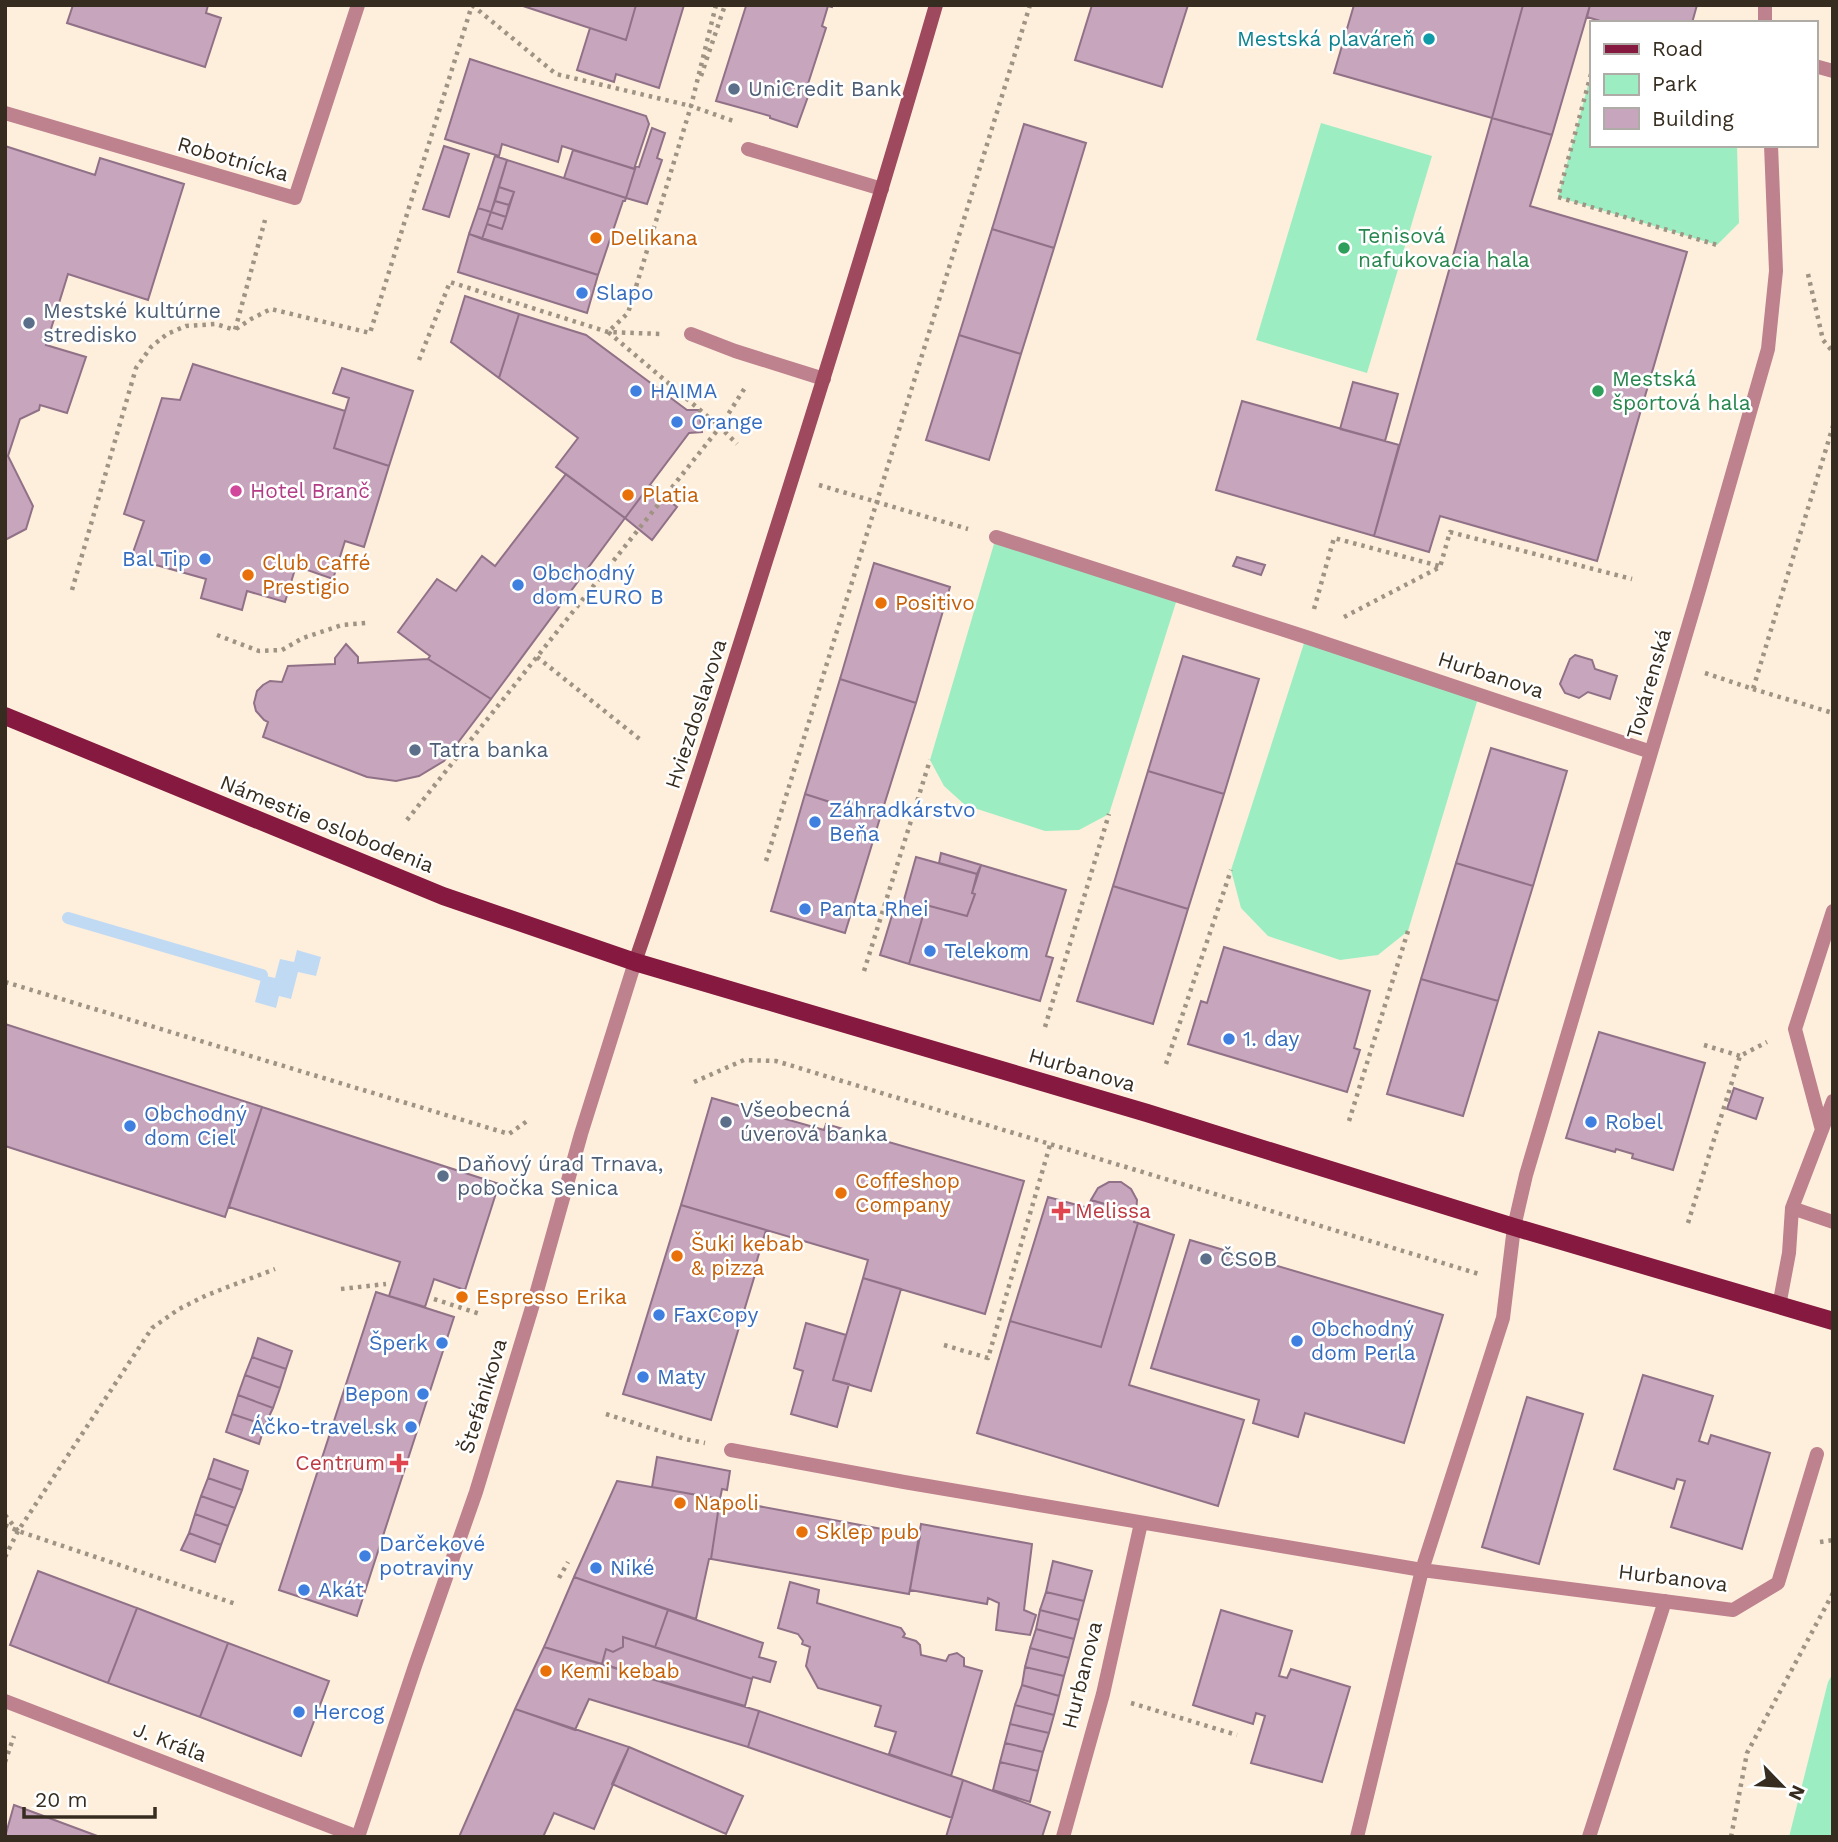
<svg xmlns="http://www.w3.org/2000/svg" width="1838" height="1842" viewBox="0 0 1838 1842" font-family="'Work Sans',sans-serif">
<style>
.green{fill:#9dedc3}
.water{fill:#c1daf4}
.lines{fill:none;stroke-linecap:round;stroke-linejoin:round}
.stream{stroke:#c1daf4;stroke-width:12}
.building{fill:#c7a5bc;stroke:#907187;stroke-width:2}
.path{stroke:#9f9383;stroke-width:4.5;stroke-dasharray:3.5 5;stroke-linecap:butt}
.service{stroke:#be818e;stroke-width:14}
.minor{stroke:#be818e;stroke-width:14}
.tertiary{stroke:#be818e;stroke-width:14}
.secondary{stroke:#9f495f;stroke-width:14}
.primary{stroke:#85193f;stroke-width:18}
.culture-dot{fill:#0f9aa8;stroke:#fff;stroke-width:2.5}
.service-dot{fill:#5c6f8a;stroke:#fff;stroke-width:2.5}
.food-dot{fill:#e8710a;stroke:#fff;stroke-width:2.5}
.leisure-dot{fill:#2e9e5b;stroke:#fff;stroke-width:2.5}
.shop-dot{fill:#3f7fe0;stroke:#fff;stroke-width:2.5}
.hotel-dot{fill:#d1479c;stroke:#fff;stroke-width:2.5}
.health-dot{fill:#e0444e;stroke:#fff;stroke-width:2.5}
.labels{text-anchor:middle;stroke-width:5;stroke-linejoin:round;paint-order:stroke}
.culture-label{font-size:21px;fill:#0d838f;stroke:#fff;text-anchor:end}
.service-label{font-size:21px;fill:#4e5e75;stroke:#fff;text-anchor:start}
.street-label{font-size:21px;fill:#362d20;stroke:#fff}
.leisure-label{font-size:21px;fill:#27864d;stroke:#fff;text-anchor:start}
.food-label{font-size:21px;fill:#c56008;stroke:#fff;text-anchor:start}
.shop-label{font-size:21px;fill:#366cbe;stroke:#fff;text-anchor:start}
.hotel-label{font-size:21px;fill:#b23c85;stroke:#fff;text-anchor:start}
.health-label{font-size:21px;fill:#be3a42;stroke:#fff;text-anchor:start}
</style>
<rect width="100%" height="100%" fill="#feefdc"/>
<!-- green -->
<path class="green" d="M1591 74V145H1737L1739 223 1717 245 1558 197Z
M1321 123 1432 156 1367 373 1256 340Z
M996 537 1178 596 1109 814 1079 830 1045 831 965 805 944 786 930 760Z
M1306 637 1479 695 1408 931 1378 955 1340 960 1268 936 1241 908 1231 870Z
M1833 1673V1837H1789L1828 1682Z"/>
<!-- water -->
<path class="water" d="M297 950 321 957 316 976 298 972 291 999 279 996 276 1008 255 1002 262 975 275 978 280 959 294 962Z"/>
<g class="lines">
<!-- stream -->
<path class="stream" d="M68 918 262 975"/>
</g>
<!-- building -->
<path class="building" d="M73 5H208L206 13 221 18 205 67 67 23Z
M520 5H636L626 40Z
M636 5H684L659 88 616 74 614 82 577 70 590 28 626 40Z
M744 5H833L832 7 828 6 822 26 826 28 806 90 810 91 797 127 770 118V116L716 101 746 6Z
M1092 5H1188L1162 87 1075 60Z
M1354 5H1523L1492 118 1334 73Z
M1523 5H1590L1552 135 1492 118Z
M1590 5H1697L1692 23H1607L1587 17Z
M470 59 646 116 649 124 634 169 562 146 558 162 502 144 499 156 445 139Z
M1492 118 1552 135 1530 206 1687 252 1597 561 1440 516 1429 552 1374 536Z
M1024 124 1086 143 1054 248 992 229Z
M652 128 665 133 657 158 662 160 647 204 626 198 636 166 639 167Z
M5 146 95 175 100 158 184 184 148 300 68 274 46 345 86 357 67 413 40 405 39 410 20 419 8 456 33 506 26 529 5 540Z
M444 146 469 154 449 217 423 209Z
M573 150 635 169 626 198 564 178Z
M495 156 507 160 491 212 478 208Z
M507 160 626 198 625 201H623L598 275 482 239 487 224 502 229 506 217 514 192 499 187Z
M499 187 514 192 509 205 495 201Z
M495 201 509 205 506 217 491 212Z
M478 208 491 212 482 239 469 234Z
M491 212 506 217 502 229 487 224Z
M992 229 1054 248 1021 354 959 335Z
M469 234 598 275 587 313 458 272Z
M465 296 519 314 499 378 451 342Z
M519 314 586 335 687 410H699L702 432 689 433 625 518 556 467 578 438 499 378Z
M959 335 1021 354 989 460 926 440Z
M193 364 345 411 334 448 389 466 364 547 345 541 333 579 296 566 285 602 247 591 242 610 201 598 206 579 131 558 144 521 124 514 162 398 180 400Z
M342 368 413 391 389 466 334 448 349 398 333 393Z
M1353 382 1398 394 1385 441 1340 429Z
M1242 401 1399 445 1374 536 1216 490Z
M566 474 625 518 491 699 428 659 430 656 398 632 437 579 456 591 482 556 495 566Z
M650 485 677 507 652 540 625 518Z
M1237 557 1265 565 1261 575 1233 566Z
M874 563 950 587 916 703 840 679Z
M346 644 358 657V663L428 659 491 699 444 761 419 776 396 781 367 777 263 737 268 722 264 720 256 711 254 703 257 691 263 685 270 681 282 682 288 666 335 664V658Z
M1575 655 1592 660 1595 669 1617 676 1610 699 1588 692 1579 698 1565 693 1560 684 1570 659Z
M1183 656 1259 679 1224 794 1148 771Z
M840 679 916 703 880 818 805 794Z
M1491 748 1567 771 1533 886 1456 863Z
M1148 771 1224 794 1188 909 1113 886Z
M805 794 880 818 845 933 771 911Z
M941 853 981 865 977 874 939 863Z
M916 857 977 874 972 893 975 894 967 916 926 905 909 964 880 955 893 912 900 914Z
M1456 863 1533 886 1498 1001 1421 979Z
M981 865 1066 890 1046 956 1053 958 1040 1001 909 964 926 905 967 916 975 894 972 893Z
M1113 886 1188 909 1153 1024 1077 1001Z
M1224 947 1370 991 1354 1048 1360 1050 1347 1092 1188 1044 1201 1001 1207 1003Z
M1421 979 1498 1001 1463 1116 1387 1094Z
M5 1024 262 1107 225 1217 5 1146Z
M1599 1032 1705 1063 1673 1170 1632 1158 1633 1154 1616 1149 1615 1152 1566 1138Z
M1734 1088 1763 1098 1756 1119 1727 1109Z
M712 1098 824 1130 826 1124 1024 1181 985 1314 863 1278 868 1260 681 1205Z
M262 1107 499 1184 465 1290 434 1279 425 1307 389 1296 400 1262 229 1207Z
M1109 1182H1121L1131 1189 1137 1200 1136 1213 1091 1200 1098 1188Z
M1048 1197 1088 1208 1091 1200 1136 1213 1134 1222 1138 1223 1101 1347 1010 1321Z
M681 1205 766 1230 755 1267 757 1268 711 1420 623 1394Z
M1138 1223 1174 1235 1129 1385 1244 1420 1218 1506 977 1433 1010 1321 1101 1347Z
M1190 1240 1443 1315 1404 1443 1305 1413 1298 1437 1253 1423 1259 1400 1151 1368Z
M863 1278 901 1289 871 1391 833 1380Z
M376 1292 454 1317 357 1616 279 1590Z
M806 1323 846 1335 833 1380 849 1384 837 1427 791 1414 803 1371 794 1368Z
M258 1338 292 1351 286 1369 252 1357Z
M252 1357 286 1369 280 1388 245 1375Z
M245 1375 280 1388 273 1408 238 1395Z
M1643 1375 1713 1396 1699 1441 1708 1444 1711 1435 1770 1453 1742 1549 1671 1527 1685 1481 1677 1479 1674 1489 1614 1469Z
M238 1395 273 1408 265 1425 232 1414Z
M1527 1397 1583 1414 1539 1564 1482 1547Z
M232 1414 265 1425 259 1444 226 1432Z
M657 1457 730 1471 727 1490 722 1489 720 1499 652 1487Z
M214 1459 248 1471 242 1490 208 1478Z
M208 1478 242 1490 235 1508 201 1496Z
M617 1481 720 1499 711 1559H709L696 1619 574 1577Z
M201 1496 235 1508 228 1526 195 1514Z
M720 1499 920 1536 909 1594 711 1559Z
M195 1514 228 1526 221 1545 189 1533Z
M921 1524 1032 1544 1024 1610 1036 1615 1030 1635 996 1630 999 1603 988 1598 987 1604 910 1590Z
M189 1533 221 1545 215 1562 181 1550Z
M1053 1561 1092 1571 1084 1601 1046 1592Z
M38 1571 137 1608 108 1683 10 1645Z
M574 1577 668 1610 655 1647 623 1637V1647L613 1652 606 1649 602 1664 544 1647Z
M790 1582 819 1590 817 1603 901 1628 905 1634 903 1637 916 1641 920 1645 921 1655 946 1661 949 1655 957 1653 964 1658V1666L982 1671 951 1776 889 1754 896 1732 875 1726 881 1706 818 1688 806 1666 810 1647 802 1644 803 1641 798 1634 778 1628Z
M1046 1592 1084 1601 1079 1620 1040 1610Z
M137 1608 228 1643 200 1717 108 1683Z
M668 1610 763 1643 759 1657 776 1662 770 1682 753 1677 752 1679 655 1647Z
M1040 1610 1079 1620 1074 1639 1036 1629Z
M1221 1610 1292 1631 1279 1676 1287 1678 1291 1669 1350 1687 1322 1782 1251 1763 1265 1716 1256 1713 1253 1724 1193 1705Z
M1036 1629 1074 1639 1069 1658 1030 1648Z
M623 1637 752 1679 745 1706 602 1664 606 1649 613 1652 623 1647Z
M228 1643 329 1681 301 1756 200 1717Z
M544 1647 759 1711 748 1747 589 1699 575 1730 515 1709Z
M1030 1648 1069 1658 1064 1676 1025 1667Z
M1025 1667 1064 1676 1059 1696 1022 1685Z
M1022 1685 1059 1696 1054 1715 1015 1705Z
M1015 1705 1054 1715 1049 1733 1010 1724Z
M515 1709 629 1747 594 1829 554 1813 543 1837H459Z
M759 1711 963 1780 952 1818 748 1747Z
M1010 1724 1049 1733 1043 1752 1005 1743Z
M1005 1743 1043 1752 1038 1771 1000 1762Z
M629 1747 743 1796 726 1834 612 1784Z
M1000 1762 1038 1771 1030 1802 993 1790Z
M963 1780 1050 1812 1042 1837H946Z
M14 1805 100 1837H5Z"/>
<g class="lines">
<!-- path -->
<path class="path" d="M472 5 556 74 691 106
M716 5 691 106 628 313 608 332 720 427 737 444
M1591 74 1558 197 1717 245
M701 76 725 5
M692 104 691 106 736 122
M1808 274 1823 340 1833 352
M236 329 251 319 271 309 370 333 472 5
M419 360 450 282 608 332 661 334
M819 485 968 529
M72 590 136 368 151 347 167 334 186 326 216 324 235 330 265 220
M1314 609 1334 538 1439 566
M1344 617 1440 567 1450 532 1632 579
M217 635 259 651 282 650 303 638 342 625 366 623
M537 657 642 741
M1705 673 1753 689 1833 426
M1753 689 1833 713
M407 820 720 427 746 386
M766 861 1030 5
M864 971 930 760
M5 982 509 1134 530 1119
M1045 1027 1109 814
M1704 1045 1740 1056
M1166 1064 1231 870
M694 1082 744 1060 776 1061 1479 1274
M1349 1121 1408 931
M1688 1223 1740 1056 1767 1042
M341 1289 386 1284
M434 1299 480 1314
M944 1345 988 1358 1050 1145
M606 1414 685 1439 705 1443
M5 1515 18 1531
M5 1525 18 1531 236 1604
M1820 1542 1833 1540
M5 1557 18 1531 152 1328 179 1309 207 1295 275 1269
M559 1578 568 1562
M1131 1703 1237 1735
M5 1762 14 1736
M1731 1837 1747 1753 1833 1593"/>
<!-- service -->
<path class="service" d="M1815 66 1833 71
M748 149 882 189
M691 334 735 351 824 379
M1833 1101 1792 1208 1833 1222
M1822 1130 1795 1029 1833 911
M1779 1306 1789 1253 1792 1208"/>
<!-- minor -->
<path class="minor" d="M1765 5V23
M5 113 295 198 358 5
M996 537 1306 637 1651 752
M731 1450 904 1482 1422 1570 1503 1318 1514 1227 1526 1175 1699 590 1768 349 1776 271 1771 145
M5 1701 358 1837
M1063 1837 1103 1694 1141 1523
M1357 1837 1422 1570 1733 1610 1778 1583 1817 1454
M1589 1837 1665 1601"/>
<!-- tertiary -->
<path class="tertiary" d="M358 1837 415 1666 476 1492 537 1291 581 1134 635 962"/>
<!-- secondary -->
<path class="secondary" d="M635 962C681 829 724 695 766 561 825 376 882 191 936 5"/>
<!-- primary -->
<path class="primary" d="M5 716 443 896 635 962 1147 1113 1514 1227 1833 1321"/>
</g>
<!-- markers -->
<circle class="culture-dot" cx="1429" cy="39" r="7"/>
<g class="service-dot">
<circle cx="734" cy="89" r="7"/>
<circle cx="29" cy="323" r="7"/>
<circle cx="415" cy="750" r="7"/>
<circle cx="726" cy="1122" r="7"/>
<circle cx="443" cy="1176" r="7"/>
<circle cx="1206" cy="1259" r="7"/>
</g>
<g class="food-dot">
<circle cx="596" cy="238" r="7"/>
<circle cx="628" cy="495" r="7"/>
<circle cx="248" cy="575" r="7"/>
<circle cx="881" cy="603" r="7"/>
<circle cx="841" cy="1193" r="7"/>
<circle cx="677" cy="1256" r="7"/>
<circle cx="462" cy="1297" r="7"/>
<circle cx="680" cy="1503" r="7"/>
<circle cx="802" cy="1532" r="7"/>
<circle cx="546" cy="1671" r="7"/>
</g>
<g class="leisure-dot">
<circle cx="1344" cy="248" r="7"/>
<circle cx="1598" cy="391" r="7"/>
</g>
<g class="shop-dot">
<circle cx="582" cy="293" r="7"/>
<circle cx="636" cy="391" r="7"/>
<circle cx="677" cy="422" r="7"/>
<circle cx="205" cy="559" r="7"/>
<circle cx="518" cy="585" r="7"/>
<circle cx="815" cy="822" r="7"/>
<circle cx="805" cy="909" r="7"/>
<circle cx="930" cy="951" r="7"/>
<circle cx="1229" cy="1039" r="7"/>
<circle cx="1591" cy="1122" r="7"/>
<circle cx="130" cy="1126" r="7"/>
<circle cx="659" cy="1315" r="7"/>
<circle cx="1297" cy="1341" r="7"/>
<circle cx="442" cy="1343" r="7"/>
<circle cx="643" cy="1377" r="7"/>
<circle cx="423" cy="1394" r="7"/>
<circle cx="411" cy="1427" r="7"/>
<circle cx="365" cy="1556" r="7"/>
<circle cx="596" cy="1568" r="7"/>
<circle cx="304" cy="1590" r="7"/>
<circle cx="299" cy="1712" r="7"/>
</g>
<circle class="hotel-dot" cx="236" cy="491" r="7"/>
<g class="health-dot">
<path d="M1057.5 1200.5h7v7h7v7h-7v7h-7v-7h-7v-7h7z"/>
<path d="M395.5 1452.5h7v7h7v7h-7v7h-7v-7h-7v-7h7z"/>
</g>
<g class="labels">
<!-- culture labels -->
<g class="culture-label">
<text x="1415" y="46">Mestská plaváreň</text>
</g>
<!-- service labels -->
<g class="service-label">
<text x="748" y="96">UniCredit Bank</text>
<text x="43" y="318">Mestské kultúrne<tspan x="43" dy="24">stredisko</tspan></text>
<text x="429" y="757">Tatra banka</text>
<text x="740" y="1117">Všeobecná<tspan x="740" dy="24">úverová banka</tspan></text>
<text x="457" y="1171">Daňový úrad Trnava,<tspan x="457" dy="24">pobočka Senica</tspan></text>
<text x="1220" y="1266">ČSOB</text>
</g>
<!-- street labels -->
<g class="street-label">
<text transform="translate(233 159) rotate(16)" y="7">Robotnícka</text>
<text transform="translate(1491 675) rotate(18)" y="7">Hurbanova</text>
<text transform="translate(1649 684) rotate(-74)" y="7">Továrenská</text>
<text transform="translate(696 714) rotate(-72)" y="7">Hviezdoslavova</text>
<text transform="translate(327 824) rotate(22)" y="7">Námestie oslobodenia</text>
<text transform="translate(1082 1070) rotate(16)" y="7">Hurbanova</text>
<text transform="translate(483 1396) rotate(-73)" y="7">Štefánikova</text>
<text transform="translate(1673 1578) rotate(7)" y="7">Hurbanova</text>
<text transform="translate(1082 1675) rotate(-76)" y="7">Hurbanova</text>
<text transform="translate(170 1742) rotate(21)" y="7">J. Kráľa</text>
</g>
<!-- leisure labels -->
<g class="leisure-label">
<text x="1358" y="243">Tenisová<tspan x="1358" dy="24">nafukovacia hala</tspan></text>
<text x="1612" y="386">Mestská<tspan x="1612" dy="24">športová hala</tspan></text>
</g>
<!-- food labels -->
<g class="food-label">
<text x="610" y="245">Delikana</text>
<text x="642" y="502">Platia</text>
<text x="262" y="570">Club Caffé<tspan x="262" dy="24">Prestigio</tspan></text>
<text x="895" y="610">Positivo</text>
<text x="855" y="1188">Coffeshop<tspan x="855" dy="24">Company</tspan></text>
<text x="691" y="1251">Šuki kebab<tspan x="691" dy="24">&amp; pizza</tspan></text>
<text x="476" y="1304">Espresso Erika</text>
<text x="694" y="1510">Napoli</text>
<text x="816" y="1539">Sklep pub</text>
<text x="560" y="1678">Kemi kebab</text>
</g>
<!-- shop labels -->
<g class="shop-label">
<text x="596" y="300">Slapo</text>
<text x="650" y="398">HAIMA</text>
<text x="691" y="429">Orange</text>
<text x="191" y="566" text-anchor="end">Bal Tip</text>
<text x="532" y="580">Obchodný<tspan x="532" dy="24">dom EURO B</tspan></text>
<text x="829" y="817">Záhradkárstvo<tspan x="829" dy="24">Beňa</tspan></text>
<text x="819" y="916">Panta Rhei</text>
<text x="944" y="958">Telekom</text>
<text x="1243" y="1046">1. day</text>
<text x="144" y="1121">Obchodný<tspan x="144" dy="24">dom Cieľ</tspan></text>
<text x="1605" y="1129">Robel</text>
<text x="673" y="1322">FaxCopy</text>
<text x="1311" y="1336">Obchodný<tspan x="1311" dy="24">dom Perla</tspan></text>
<text x="428" y="1350" text-anchor="end">Šperk</text>
<text x="657" y="1384">Maty</text>
<text x="409" y="1401" text-anchor="end">Bepon</text>
<text x="397" y="1434" text-anchor="end">Áčko-travel.sk</text>
<text x="379" y="1551">Darčekové<tspan x="379" dy="24">potraviny</tspan></text>
<text x="610" y="1575">Niké</text>
<text x="318" y="1597">Akát</text>
<text x="313" y="1719">Hercog</text>
</g>
<!-- hotel labels -->
<g class="hotel-label">
<text x="250" y="498">Hotel Branč</text>
</g>
<!-- health labels -->
<g class="health-label">
<text x="1075" y="1218">Melissa</text>
<text x="385" y="1470" text-anchor="end">Centrum</text>
</g>
</g>
<!-- border -->
<rect width="1838" height="1842" fill="none" stroke="#362d20" stroke-width="14"/>
<!-- legend -->
<rect x="1590" y="21" width="228" height="126" fill="#ffffff" stroke="#afaba6" stroke-width="2"/>
<rect x="1604" y="44" width="35" height="10" fill="#85193f" stroke="#afaba6" stroke-width="2"/>
<text x="1652" y="56" font-size="21" fill="#362d20">Road</text>
<rect x="1604" y="74" width="35" height="21" fill="#9dedc3" stroke="#afaba6" stroke-width="2"/>
<text x="1652" y="91" font-size="21" fill="#362d20">Park</text>
<rect x="1604" y="108" width="35" height="21" fill="#c7a5bc" stroke="#afaba6" stroke-width="2"/>
<text x="1652" y="126" font-size="21" fill="#362d20">Building</text>
<!-- north arrow -->
<g transform="translate(1782 1786) rotate(115)" stroke="#ffffff" stroke-width="5" paint-order="stroke">
<path d="M0-5L12 26L0 18L-12 26Z" fill="#362d20"/>
<text y="-10" font-size="19" font-weight="bold" text-anchor="middle" fill="#362d20">N</text>
</g>
<!-- scale -->
<path d="M24 1807v10h131v-10" fill="none" stroke="#362d20" stroke-width="3.5"/>
<text x="35" y="1807" font-size="21" fill="#362d20" stroke="#ffffff" stroke-width="5" paint-order="stroke">20 m</text>
</svg>
